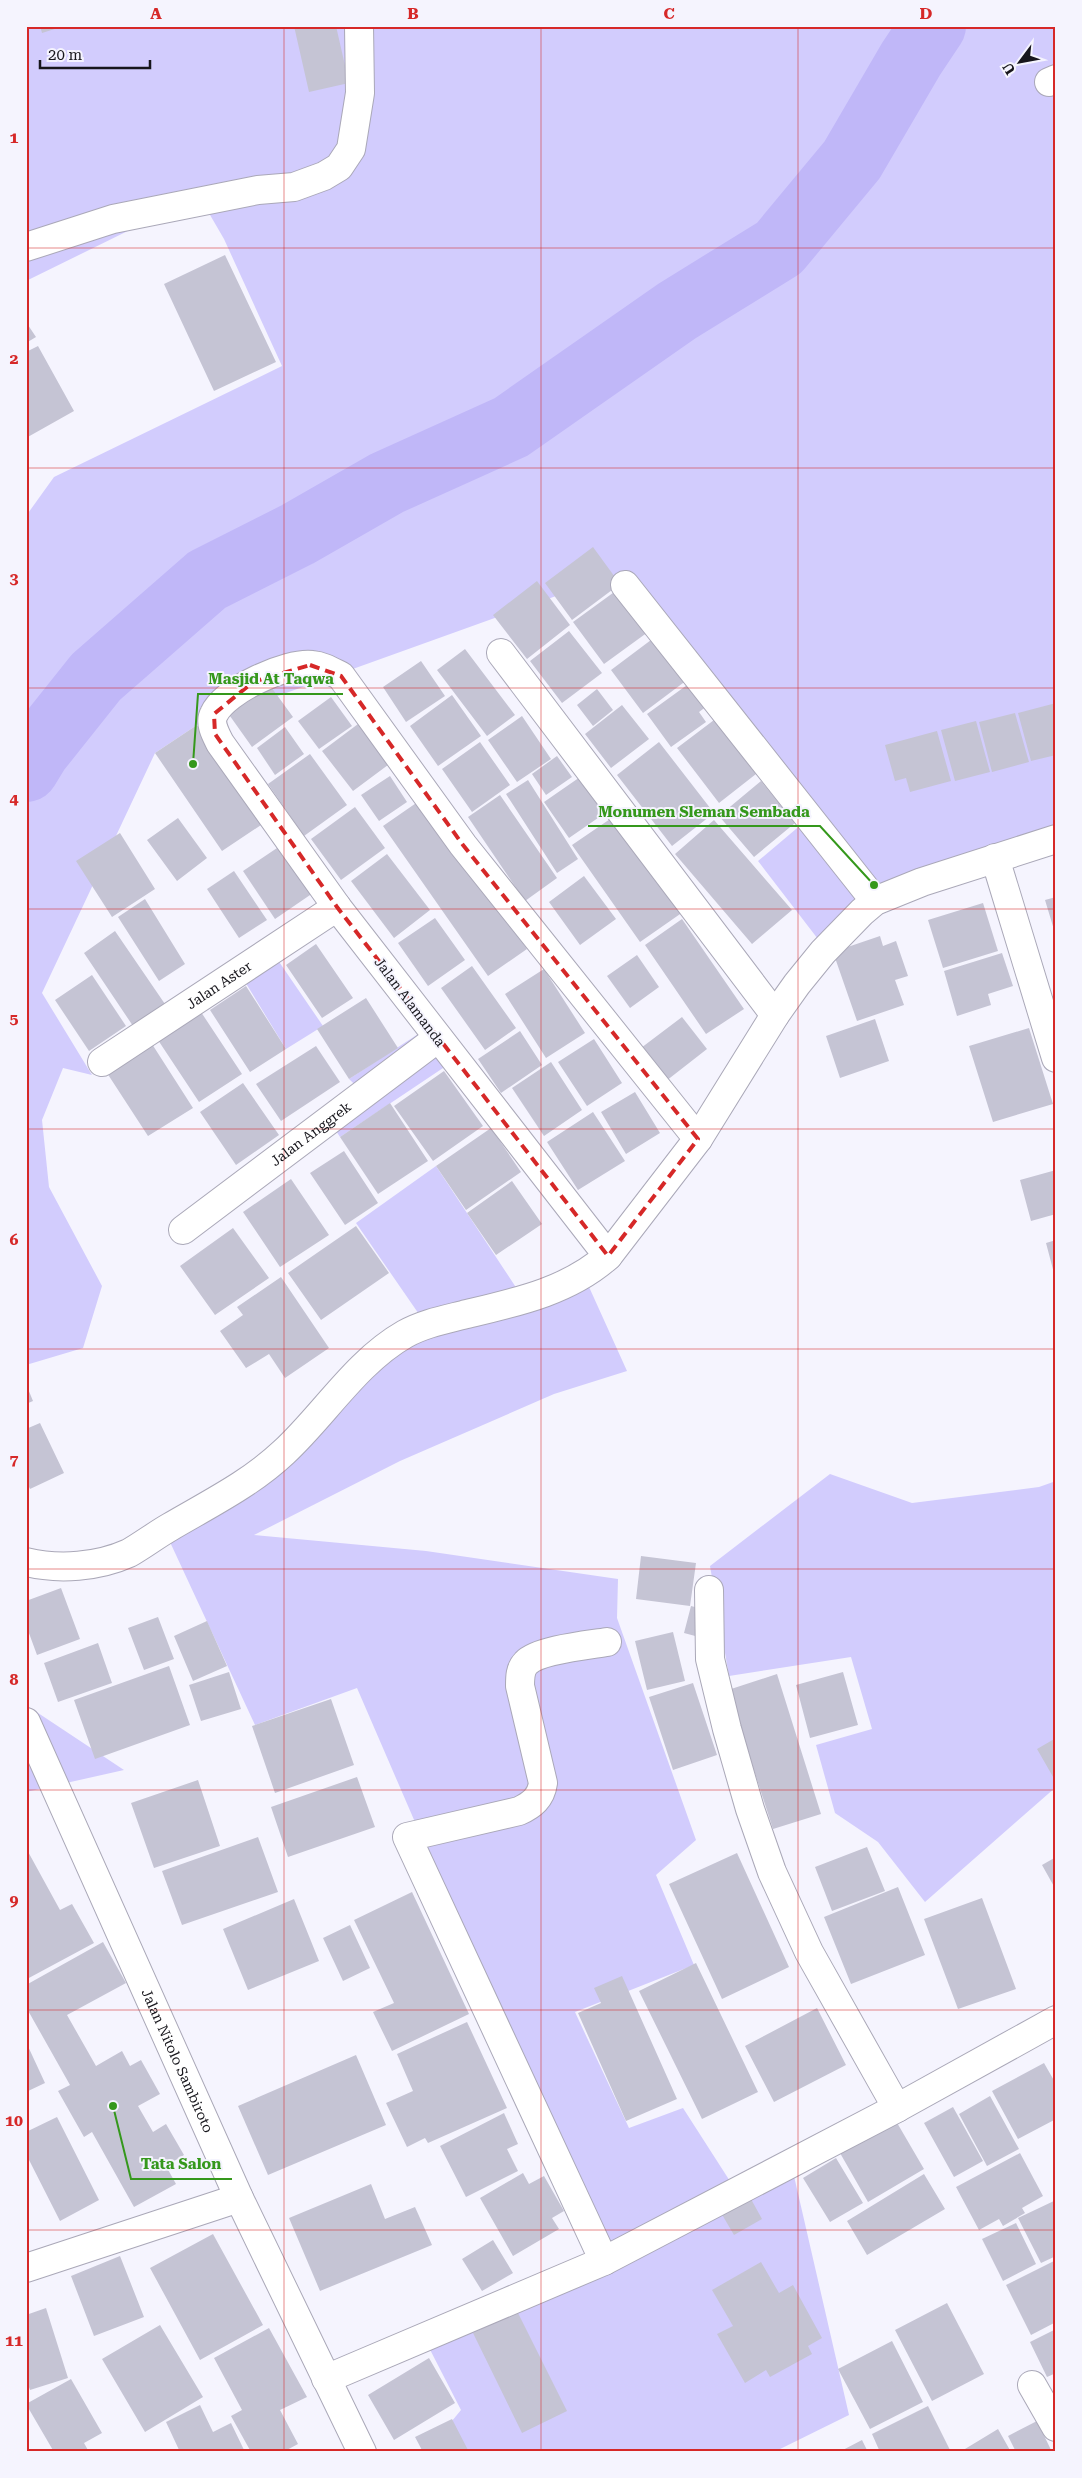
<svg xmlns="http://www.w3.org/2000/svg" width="1082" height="2478" viewBox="0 0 1082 2478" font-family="'Roboto Serif',serif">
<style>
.green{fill:#d2ccfd}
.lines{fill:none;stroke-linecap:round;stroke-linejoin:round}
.river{stroke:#c0b7f8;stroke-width:66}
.building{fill:#c5c4d4}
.minor-casing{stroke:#aaa8b8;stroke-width:30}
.tertiary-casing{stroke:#aaa8b8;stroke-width:30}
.minor{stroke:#fff;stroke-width:28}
.tertiary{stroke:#fff;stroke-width:28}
.marked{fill:none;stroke:#d62828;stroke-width:4;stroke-dasharray:10 6;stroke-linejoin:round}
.grid{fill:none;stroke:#d62828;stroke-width:1;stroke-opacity:0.55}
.labels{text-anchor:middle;stroke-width:4;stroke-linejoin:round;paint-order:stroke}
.street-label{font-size:14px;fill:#17161c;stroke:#f5f4fe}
.leader{fill:none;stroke:#35981c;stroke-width:2}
.callout-dot{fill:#35981c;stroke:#f5f4fe;stroke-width:2}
.callout-label{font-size:15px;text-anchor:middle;font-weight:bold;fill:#35981c;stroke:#f5f4fe;stroke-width:4;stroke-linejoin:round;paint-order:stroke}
.neatline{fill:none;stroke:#d62828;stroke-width:2}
.grid-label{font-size:16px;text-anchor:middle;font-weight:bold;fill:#d62828}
</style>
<rect width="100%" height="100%" fill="#f5f4fe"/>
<!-- green -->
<path class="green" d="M26 26H1054L1056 30V838L870 896 821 943 758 861 809 818 609 577 197 725 155 753 42 993 92 1075 63 1068 42 1120 49 1187 102 1286 83 1348 26 1365V516L54 477 282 366 224 239 199 196 26 281Z
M271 950 323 1026 286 1049 239 972Z
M429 1027 455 1060 340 1137 331 1123 367 1096 349 1079Z
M436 1166 519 1292 580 1267 627 1371 554 1394 400 1461 254 1535 426 1551 618 1579 617 1618 696 1840 656 1875 694 1965 575 2012 629 2128 683 2108 735 2189 791 2163 849 2415 774 2452H434L433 2444 461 2410 422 2334 601 2252 357 1688 255 1725 163 1527 248 1474 423 1320 356 1223Z
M830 1474 912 1503 1039 1487 1056 1481V1787L925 1902 878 1842 835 1813 816 1745 872 1729 851 1657 729 1676 710 1566Z
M26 1705 124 1770 26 1792Z"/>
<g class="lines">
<!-- river -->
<path class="river" d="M26 769 37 751 96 677 207 580 298 534 387 483 511 427 677 311 779 248 852 160 911 59 933 26"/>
</g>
<!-- building -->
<path class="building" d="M40 26H61V27L42 33Z
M294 26H336L349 83 309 92Z
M225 255 276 362 214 391 164 284Z
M26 322 36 337 26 343Z
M38 346 74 411 26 438V352Z
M593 547 620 584 572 620 545 583Z
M537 581 570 625 527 659 493 615Z
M617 590 648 632 604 664 573 622Z
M569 631 602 673 562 703 530 661Z
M655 637 687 680 643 713 611 670Z
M465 649 515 715 487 736 437 670Z
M421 661 445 696 406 722 383 687Z
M266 680 293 717 252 747 225 709Z
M694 680 711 703 699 712 706 722 671 747 647 714Z
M597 689 613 710 593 726 577 705Z
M452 695 481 736 438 766 410 726Z
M331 697 352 726 319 749 298 721Z
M1056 703V755L1031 761 1018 713Z
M622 705 649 739 611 768 585 734Z
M1015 713 1029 762 992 772 979 722Z
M522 716 551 759 517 782 488 740Z
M714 720 756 774 719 803 677 748Z
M362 721 392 762 353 791 322 751Z
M976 721 990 772 955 781 941 730Z
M197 725 264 823 222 851 155 753Z
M285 727 304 754 275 775 257 748Z
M937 731 951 781 910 792 906 778 895 781 885 745Z
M480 742 510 785 472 812 442 769Z
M659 742 714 813 672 846 617 775Z
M310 754 347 805 304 836 268 784Z
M557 756 572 777 546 795 532 774Z
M583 775 608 811 569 838 544 802Z
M390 776 407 802 379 821 361 795Z
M528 780 578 859 557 873 506 794Z
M761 781 795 823 754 857 719 816Z
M500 795 557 878 525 901 468 817Z
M422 799 527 949 488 976 383 826Z
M355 807 385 848 341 880 311 839Z
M616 815 683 912 640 942 572 845Z
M178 818 207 858 177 881 147 840Z
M714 820 792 910 752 944 675 854Z
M120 833 155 889 112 917 76 861Z
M280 846 313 893 275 919 243 871Z
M387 854 430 910 394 938 351 881Z
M234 871 267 920 239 938 207 889Z
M584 876 616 919 580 945 549 902Z
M1056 897V933H1055L1045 900Z
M145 899 185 964 159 981 118 917Z
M983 903 998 951 943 968 928 920Z
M435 918 465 960 428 986 398 943Z
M682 919 744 1009 706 1034 645 945Z
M115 931 167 1007 135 1029 84 953Z
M880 936 883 946 896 941 908 976 895 980 904 1005 857 1021 833 952Z
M316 944 353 998 322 1018 286 965Z
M1002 953 1013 986 988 994 991 1005 957 1016 944 971Z
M637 955 659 987 630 1008 607 976Z
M472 966 516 1028 485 1050 441 988Z
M544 969 585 1033 546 1058 505 994Z
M92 975 126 1026 89 1051 55 1000Z
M246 986 286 1049 250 1072 210 1010Z
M366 998 398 1048 349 1079 317 1029Z
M199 1009 242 1074 199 1102 156 1037Z
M682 1017 707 1049 666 1081 641 1048Z
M875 1019 889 1061 840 1078 826 1036Z
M1029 1028 1053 1104 993 1122 969 1046Z
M520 1031 542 1065 501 1093 478 1059Z
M594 1039 622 1083 587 1106 558 1062Z
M152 1044 193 1108 148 1136 107 1073Z
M316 1046 340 1082 281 1121 256 1084Z
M551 1062 582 1110 544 1136 512 1088Z
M444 1071 483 1126 433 1161 394 1106Z
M243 1083 279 1135 236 1165 200 1112Z
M635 1092 660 1133 626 1154 601 1112Z
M390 1103 428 1161 378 1194 340 1137Z
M593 1112 625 1161 578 1190 547 1142Z
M491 1128 521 1172 466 1210 436 1166Z
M344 1151 378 1203 345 1225 310 1173Z
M1056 1170V1214L1031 1221 1020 1180Z
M291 1179 329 1235 280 1267 243 1212Z
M512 1181 542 1224 496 1255 467 1213Z
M356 1226 389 1273 321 1320 288 1273Z
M233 1228 269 1278 215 1315 180 1266Z
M1056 1240V1277H1055L1046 1243Z
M281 1277 329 1348 285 1378 269 1354 246 1368 220 1331 243 1315 237 1307Z
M26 1384 33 1401 26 1404Z
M40 1423 64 1473 30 1489 26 1481V1429Z
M641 1556 696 1563 690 1606 636 1599Z
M61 1588 80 1639 37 1655 26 1625V1601Z
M691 1606 706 1610 699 1637 684 1633Z
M158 1617 174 1659 144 1670 128 1628Z
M207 1621 227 1666 193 1681 174 1636Z
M673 1632 685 1681 647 1690 635 1641Z
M98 1643 112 1683 58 1702 44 1663Z
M169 1666 190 1725 95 1759 74 1700Z
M229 1672 241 1709 201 1721 189 1685Z
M843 1672 858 1725 810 1738 796 1685Z
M777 1674 821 1814 773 1829 728 1690Z
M693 1683 717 1755 673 1770 649 1697Z
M331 1699 354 1765 275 1793 252 1726Z
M1056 1738V1782L1037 1749Z
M357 1777 375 1827 288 1857 271 1807Z
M198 1780 220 1846 154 1868 131 1803Z
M258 1837 278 1892 182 1925 162 1871Z
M867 1847 885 1891 832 1911 815 1867Z
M26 1848 60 1910 72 1904 94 1943 27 1979Z
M737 1853 789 1967 722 1999 669 1884Z
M1056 1857V1890L1042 1865Z
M898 1887 925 1955 851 1984 824 1917Z
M412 1892 469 2014 392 2051 373 2012 394 2003 354 1920Z
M982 1898 1016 1989 958 2009 924 1919Z
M294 1899 319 1961 248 1990 223 1929Z
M350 1925 370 1968 343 1981 323 1938Z
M103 1942 126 1983 67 2015 96 2066 122 2051 130 2066 141 2060 160 2094 138 2106 153 2132 166 2124 184 2155 166 2166 176 2184 134 2207 92 2132 84 2137 58 2091 70 2085 26 2007V1985Z
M696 1963 758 2092 702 2119 639 1991Z
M622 1976 677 2099 626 2121 578 2013 601 2003 594 1988Z
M817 2008 846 2065 774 2102 745 2046Z
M467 2022 507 2108 428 2143 425 2138 407 2147 386 2103 413 2091 397 2054Z
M26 2042 45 2083 26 2092Z
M356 2055 386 2125 268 2175 238 2106Z
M1044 2063 1056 2084V2119L1018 2139 992 2091Z
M990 2096 1019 2149 987 2166 959 2114Z
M953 2107 983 2161 954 2177 924 2123Z
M504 2113 518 2144 507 2149 518 2171 466 2197 440 2146Z
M57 2117 99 2200 60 2221 26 2154V2132Z
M896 2121 924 2169 868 2202 840 2153Z
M1020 2153 1043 2196 1022 2208 1025 2213 1003 2226 999 2219 979 2230 956 2187Z
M836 2158 863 2203 830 2222 803 2178Z
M523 2173 529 2184 544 2176 564 2211 552 2218 559 2229 513 2256 480 2198Z
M924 2174 945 2209 867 2255 847 2221Z
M371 2184 385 2219 415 2207 432 2245 320 2291 289 2218Z
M746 2190 762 2219 734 2235 717 2206Z
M1056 2200V2256L1041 2263 1018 2218Z
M1016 2223 1036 2264 1003 2281 982 2239Z
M213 2234 263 2325 200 2360 150 2268Z
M493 2240 513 2273 482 2291 462 2259Z
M120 2256 144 2317 94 2336 71 2276Z
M1056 2260V2322L1031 2335 1006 2285Z
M761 2262 779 2293 793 2285 822 2338 808 2346 812 2354 770 2377 766 2370 745 2383 717 2334 733 2326 712 2290Z
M947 2303 984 2374 932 2401 895 2330Z
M46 2308 68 2378 30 2390 26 2379V2315Z
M517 2311 567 2411 522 2433 473 2333Z
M160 2325 203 2397 145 2432 102 2359Z
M269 2328 307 2397 280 2410 298 2444 283 2452H251L231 2416 242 2410 214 2358Z
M1056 2329V2373L1047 2377 1030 2342Z
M892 2341 923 2402 870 2429 838 2369Z
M429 2358 455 2403 394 2440 368 2395Z
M71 2379 102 2433 84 2443 89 2452H54L26 2404Z
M200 2405 213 2432 231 2423 245 2452H180L166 2422Z
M928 2406 951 2452H880L872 2434Z
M452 2419 469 2452H423L415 2437Z
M1037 2421 1052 2452H1016L1008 2436Z
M998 2429 1011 2452H960Z
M862 2440 868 2452H839Z"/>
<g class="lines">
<!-- minor casing -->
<g class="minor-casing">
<g id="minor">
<path d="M1049 82 1056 79"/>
<path d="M26 247 113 219 258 190 294 187 324 176 339 167 351 149 360 93 359 26"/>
<path d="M625 585 875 901"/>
<path d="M501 653 775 1015"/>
<path d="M995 858 1056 1058"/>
<path id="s1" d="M102 1062 337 907"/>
<path id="s2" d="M183 1230 438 1038"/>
<path d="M608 1256 337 907 220 743C216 735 209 723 214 714 225 690 287 662 312 665 323 666 331 671 341 676L463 845 698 1139"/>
<path d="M26 1562C59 1570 98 1567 129 1553 143 1545 156 1535 170 1527 209 1504 250 1484 284 1452 324 1415 356 1362 405 1334 423 1324 443 1320 463 1315 513 1303 568 1292 608 1256L698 1139 775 1015 797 984 823 952 862 912 875 901 922 882 1056 839"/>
<path d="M709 1590 710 1659 727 1729 750 1809 772 1872 809 1952 897 2108 1056 2020"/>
<path d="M604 2261 407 1837 519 1811C532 1805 541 1798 543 1783L520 1686C520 1677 520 1669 526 1663 538 1650 589 1645 607 1642"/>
<path d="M26 2268 239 2198"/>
<path d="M326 2379 604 2261 897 2108"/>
<path d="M1032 2385 1056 2427"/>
</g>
</g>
<!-- tertiary casing -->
<g class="tertiary-casing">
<g id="tertiary">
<path id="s3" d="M26 1722 239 2198 362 2452"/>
</g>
</g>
<!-- minor -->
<use href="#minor" class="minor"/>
<!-- tertiary -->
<use href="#tertiary" class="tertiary"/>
</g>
<!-- marked area -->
<path class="marked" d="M310 665 341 676 463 845 698 1139 608 1256 337 907 215 734 214 714 253 682Z"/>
<!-- grid -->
<path class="grid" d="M284 26V2452M541 26V2452M798 26V2452M26 248H1056M26 468H1056M26 688H1056M26 909H1056M26 1129H1056M26 1349H1056M26 1569H1056M26 1790H1056M26 2010H1056M26 2230H1056"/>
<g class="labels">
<!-- street labels -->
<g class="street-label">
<text dy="5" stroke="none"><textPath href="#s1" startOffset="140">Jalan Aster</textPath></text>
<text transform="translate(410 1002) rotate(53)" y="5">Jalan Alamanda</text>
<text dy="5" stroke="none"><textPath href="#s2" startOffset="160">Jalan Anggrek</textPath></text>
<text dy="5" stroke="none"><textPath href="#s3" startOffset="371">Jalan Nitolo Sambiroto</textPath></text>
</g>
</g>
<!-- callouts -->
<path class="leader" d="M193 764L198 694H343M874 885L820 826H588M113 2106L131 2179H232"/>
<g class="callout-dot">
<circle cx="193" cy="764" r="5"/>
<circle cx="874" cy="885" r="5"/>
<circle cx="113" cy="2106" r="5"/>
</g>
<g class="callout-label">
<text x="271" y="684">Masjid At Taqwa</text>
<text x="704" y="817">Monumen Sleman Sembada</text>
<text x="181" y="2169">Tata Salon</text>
</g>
<!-- border -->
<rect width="1082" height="2478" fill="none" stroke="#f5f4fe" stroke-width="55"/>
<!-- north arrow -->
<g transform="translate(1020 62) rotate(238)" stroke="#f5f4fe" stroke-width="4" paint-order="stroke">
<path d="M0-4L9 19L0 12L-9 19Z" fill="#17161c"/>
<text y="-8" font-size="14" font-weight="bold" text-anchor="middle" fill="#17161c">U</text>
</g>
<!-- scale -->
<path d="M40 60v8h110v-8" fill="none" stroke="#17161c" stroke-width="2.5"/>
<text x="48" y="60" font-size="15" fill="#17161c" stroke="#f5f4fe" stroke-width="4" paint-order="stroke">20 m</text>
<rect x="28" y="28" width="1026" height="2422" class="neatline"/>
<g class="grid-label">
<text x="156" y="19">A</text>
<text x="413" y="19">B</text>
<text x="669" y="19">C</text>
<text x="926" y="19">D</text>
<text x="14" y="143">1</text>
<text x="14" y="364">2</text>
<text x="14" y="584">3</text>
<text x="14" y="804">4</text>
<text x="14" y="1024">5</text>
<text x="14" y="1245">6</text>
<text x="14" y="1465">7</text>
<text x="14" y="1685">8</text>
<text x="14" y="1906">9</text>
<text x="14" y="2126">10</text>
<text x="14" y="2346">11</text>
</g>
</svg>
